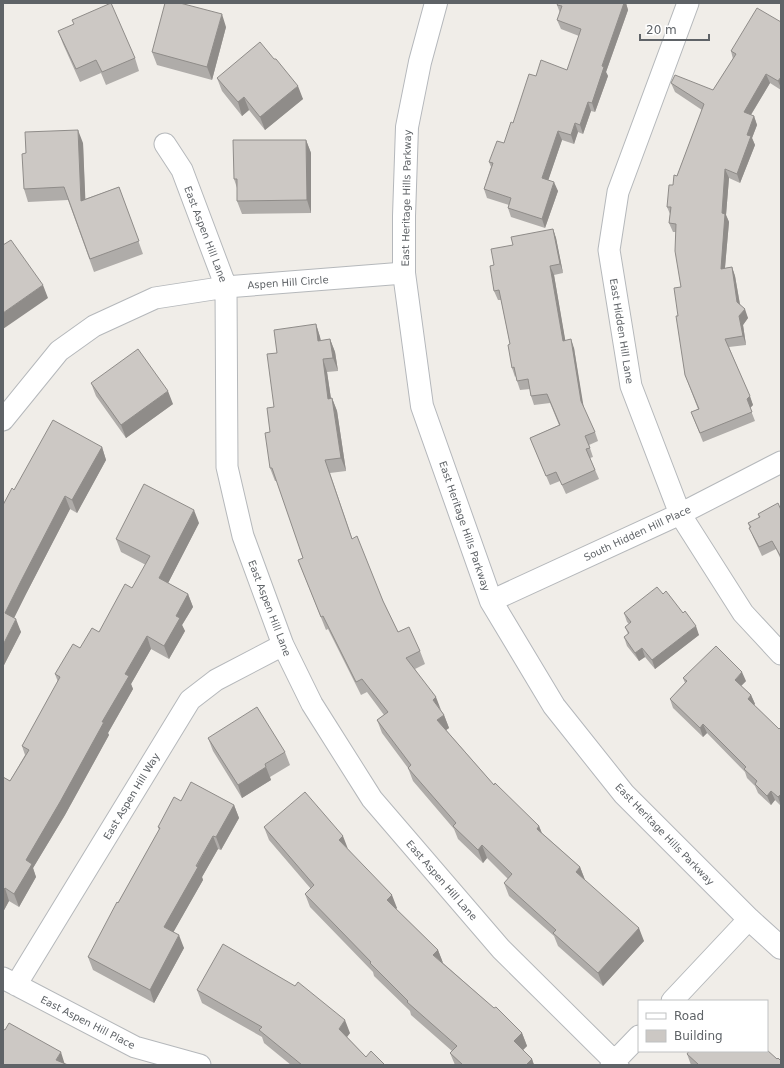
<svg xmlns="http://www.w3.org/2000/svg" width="784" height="1068" viewBox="0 0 784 1068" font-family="'DejaVu Sans',sans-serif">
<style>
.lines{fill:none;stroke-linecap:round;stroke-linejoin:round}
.street-casing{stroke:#b5b8bb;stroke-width:23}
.secondary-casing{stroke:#b4b7bb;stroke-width:24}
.street{stroke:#fff;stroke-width:21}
.secondary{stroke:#fff;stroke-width:22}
.wall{fill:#afaca9}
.shaded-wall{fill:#8f8c89}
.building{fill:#ccc8c4;stroke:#8f8c89}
.labels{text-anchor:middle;stroke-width:3;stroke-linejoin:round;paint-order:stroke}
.street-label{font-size:10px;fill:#5f6367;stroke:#fff}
</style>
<rect width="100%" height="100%" fill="#f0ede8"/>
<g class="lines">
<!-- street casing -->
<g class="street-casing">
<path id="street" d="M688 3 618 192 609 250 631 386 680 514 743 613 781 654
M165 144 182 170 226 287 227 467 243 536 283 645 312 704 372 799 501 949 618 1065
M3 420 59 351 94 326 155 298 226 287 404 273
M491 601 680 514 781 462
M3 978 135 1047 200 1065
M16 985 190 700 216 680 283 645
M672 1001 749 919
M611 1065 639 1036"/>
</g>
<!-- secondary casing -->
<g class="secondary-casing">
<path id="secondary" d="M436 3 420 62 407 127 404 216V273L422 406 491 601 554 706 624 794 749 919 781 948"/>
</g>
<!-- street -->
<use href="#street" class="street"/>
<!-- secondary -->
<use href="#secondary" class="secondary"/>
</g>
<!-- wall -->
<path class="wall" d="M558 3H626L628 10 606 72 608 76 595 112 591 111 583 134 578 132 574 144 562 140 548 180 558 191 545 228 511 217 508 208 509 205 487 198 484 189 491 167 489 162 504 143 513 123 536 76 567 70 579 36 561 29 557 20 560 13 557 5Z
M781 22V90L770 83 751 115 754 116 757 125 752 138 755 145 740 183 729 178 726 215 729 222 725 268 732 267 735 276 740 304 748 318 743 325 746 345 729 347 753 405 750 408 755 421 703 442 691 412 698 409 685 375 678 316 681 287 676 232H673L669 223 670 214 667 207 673 185 677 176 702 110 675 92 671 83 713 90 733 59 731 51Z
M226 27 212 80 157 65 152 52Z
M58 31 135 58 139 71 106 85 101 73 80 82 63 44Z
M274 59 303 99 265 130 249 110 242 116 222 91 217 78Z
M306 140 311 153V213L242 214 237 201V188L234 179Z
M83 143 85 199 119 187 143 254 94 272 68 200 28 202 24 189 26 153Z
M553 229 556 238 563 273 554 275 565 340 574 348 583 407 595 432 598 441 589 445 593 457 590 458 599 479 566 494 560 481 550 485 530 438 559 425 550 403 534 405 531 396 530 389 520 390 517 381 516 376 515 377 512 368 510 344 501 300H498L494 291V265L513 245Z
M316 324 320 337 321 341 330 339 335 352 338 371 327 372 331 399 332 398 337 411 346 471 330 473 352 538 398 632 420 651 425 664 415 669 444 715 449 728 446 730 494 785 539 826 542 833 580 867 585 880 644 941 603 986 558 946 554 936 509 896 504 883 508 879 487 858 483 863 458 839 454 829 413 781 408 768 382 733 377 720 384 715 367 692 361 695 328 629 326 630 298 560 303 558 277 481H275L270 468V432L274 407Z
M91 383 173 404 126 438 96 396Z
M102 447 106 460 77 513 70 509 26 594 14 618 21 632 3 667V505L14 490Z
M781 510V560L776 549 762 556 753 537 748 523 759 518 758 514Z
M199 523 168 583 188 594 193 607 182 625 185 631 169 659 151 649 131 684 133 689 108 733 109 735 65 815 33 868 36 877 19 907 9 901 3 912V778L10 781 25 755 22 746 58 682 55 674 80 648 99 632 132 588 146 565 121 552 116 539Z
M663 594 699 635 655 669 645 657 639 661 627 646 624 637 628 634 625 627 629 624 627 622 624 613Z
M683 678 746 681 741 686 751 695 755 704 754 705 779 729 781 727V806L775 800 771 805 758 793 755 786 747 778 745 772 707 733 703 737 673 708 670 699 685 683Z
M208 738 285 752 290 765 270 777 271 780 242 798 213 751Z
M181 801 234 805 239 818 221 850 218 849 202 877 203 880 173 932 184 948 154 1003 93 970 88 957 159 830 158 827Z
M264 827 348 849 397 908 396 909 438 950 443 963 522 1033 527 1046 523 1050 532 1059 534 1065H455L450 1053 452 1051 411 1015 410 1011 374 976 373 972 310 907 305 894 311 889 269 840Z
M197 990 350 1033 347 1037 366 1057 385 1065H291L264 1043 262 1037 202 1003Z
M687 1054 777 1059 781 1065H691Z"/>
<!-- shaded-wall -->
<path class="shaded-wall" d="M624 3H626L628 10 606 72 608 76 595 112 592 103 602 66Z
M222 14 226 27 212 80 207 67Z
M766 74 770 83 747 121 744 112Z
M781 77V88L778 81Z
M298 86 303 99 265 130 260 117Z
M244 97 249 110 242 116 238 102Z
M588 102 591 111 583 134 580 125Z
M754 116 757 125 752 138 755 145 740 183 737 174 747 135Z
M575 123 578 132 574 144 571 135Z
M78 130 83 143 86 214 81 201Z
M558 131 562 140 546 187 542 178Z
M306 140 311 153V213L307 200Z
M725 169 729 178 726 215 729 222 724 278 721 269 722 213Z
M554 182 558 191 545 228 542 219Z
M553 229 556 238 563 273 560 264Z
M550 266 554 275 567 350 563 341Z
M732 267 735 276 741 311 737 302Z
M43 285 48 298 3 329V313Z
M745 309 748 318 743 325 746 345 743 336 739 316Z
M316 324 320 337 323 354 318 341Z
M330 339 335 352 338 371 333 358Z
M571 339 574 348 584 409 581 401Z
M323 359 327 372 333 412 328 399Z
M168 391 173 404 126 438 121 425Z
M750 396 753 405 750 408 747 399Z
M332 398 337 411 346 471 341 458Z
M102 447 106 460 77 513 72 500Z
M65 496 70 509 26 594 10 626 5 613 21 581Z
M194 510 199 523 164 591 159 578Z
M188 594 193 607 182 625 185 631 169 659 164 646 176 616Z
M16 619 21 632 3 667V645Z
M696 626 699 635 655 669 652 660Z
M147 636 151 649 131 684 133 689 108 733 109 735 65 815 33 868 36 877 19 907 14 894 26 860 125 674Z
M642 648 645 657 639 661 635 653Z
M742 672 746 681 738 689 735 680Z
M751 695 755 704 751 708 748 699Z
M436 697 441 710 433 700Z
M444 715 449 728 442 733 437 720Z
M703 724 707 733 703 737 700 728Z
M266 767 271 780 242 798 238 785Z
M771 791 775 800 771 805 767 796Z
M781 794V806L778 797Z
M234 805 239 818 221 850 216 837Z
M539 826 544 839 537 829Z
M213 836 218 849 202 877 203 880 169 940 164 927Z
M343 836 348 849 339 840Z
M482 845 487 858 483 863 478 850Z
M580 867 585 880 576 872Z
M5 888 9 901 3 912V891Z
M392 895 397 908 392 913 387 900Z
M639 928 644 941 603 986 598 973Z
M179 935 184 948 154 1003 150 990Z
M438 950 443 963 433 955Z
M345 1020 350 1033 343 1042 339 1029Z
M522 1033 527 1046 519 1054 514 1041Z
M61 1052 65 1065 56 1060Z
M532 1059 534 1065H526Z"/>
<!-- building -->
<path class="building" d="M111 3 135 58 102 72 96 60 76 69 58 31 74 24 72 20Z
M165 3H180L222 14 207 67 152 52Z
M558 3H624L602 66 604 67 592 103 588 102 580 125 575 123 571 135 558 131 542 178 554 182 542 219 508 208 511 198 484 189 493 163 489 162 497 141 504 143 511 122 513 123 529 74 536 76 541 60 567 70 581 29 557 20 562 6 557 5Z
M757 8 781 22V77L778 81 766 74 744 112 754 116 747 135 751 136 737 174 725 169 722 213 725 214 721 269 732 267 737 302 745 309 739 316 743 336 725 339 750 396 747 399 752 412 700 433 691 412 699 409 685 375 676 316H678L674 288 681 287 675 251 676 224 669 223 671 207H667L669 185H673L674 175 677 176 704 104 671 83 675 75 713 90 736 54 731 51Z
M260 42 274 59H276L298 86 260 117 244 97 238 102 217 78Z
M78 130 81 201 119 187 139 241 90 259 64 187 24 189 22 154 26 153 25 132Z
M233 140H306L307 200 237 201V179H234Z
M553 229 560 264 550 266 563 341 571 339 581 401 595 432 585 436 590 448 586 449 595 470 562 485 556 472 546 476 530 438 560 425 547 394 531 396 528 379 517 381 514 367 512 368 508 345 510 344 499 290 494 291 490 266 494 265 491 249 513 245 511 237Z
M11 240 43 285 3 313V245Z
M316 324 318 341 330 339 333 358 323 359 328 399 332 398 341 458 325 460 352 539 357 536 383 601 398 632 409 627 420 651 406 658 436 697 433 700 444 715 437 720 494 785 495 783 539 826 537 829 580 867 576 872 639 928 598 973 553 933 556 930 504 883 512 874 482 845 478 850 453 826 456 823 408 768 411 765 377 720 388 712 362 679 356 682 323 616 321 617 298 560 303 558 272 468H270L265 433 270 432 267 408 274 407 267 354 277 353 274 330Z
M138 349 168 391 121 425 91 383Z
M53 420 102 447 72 500 65 496 21 581 5 613 16 619 3 645V505L12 488 14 490Z
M144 484 194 510 159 578 188 594 176 616 180 618 164 646 147 636 125 674 129 676 102 722H104L60 802 26 860 32 864 14 894 5 888 3 891V777L10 781 29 750 22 746 60 677 55 674 73 644 80 648 92 628 99 632 125 584 132 588 150 556 116 539Z
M778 503 781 510V557L772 541 759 547 749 528 751 527 748 523 760 517 758 514Z
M657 587 663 594 666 591 683 613 685 611 696 626 652 660 642 648 635 653 624 637 629 633 625 627 631 622 624 613Z
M716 646 742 672 735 680 751 695 748 699 779 729 781 727V794L778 797 771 791 767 796 755 784 757 781 744 769 746 767 703 724 700 728 670 699 687 681 683 678Z
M257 707 285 752 265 764 266 767 238 785 208 738Z
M191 782 234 805 216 837 213 836 196 866 198 867 164 927 179 935 150 990 88 957 117 902 118 903 160 828 158 827 174 797 181 801Z
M305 792 343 836 339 840 392 895 387 900 438 950 433 955 494 1008 496 1007 522 1033 514 1041 532 1059 526 1065H463L450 1053 457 1046 407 1002 408 1001 370 963 371 962 305 894 314 885 264 827Z
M223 944 295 986 298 982 345 1020 339 1029 366 1057 371 1051 385 1065H302L259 1030 262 1027 197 990Z
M9 1023 61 1052 56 1060 68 1065H3V1029L5 1030Z
M767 1050 777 1059 778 1058 781 1061V1065H699L687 1054 689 1051H767Z"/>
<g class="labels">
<!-- street labels -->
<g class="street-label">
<text transform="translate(406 198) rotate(-89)" y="4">East Heritage Hills Parkway</text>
<text transform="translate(206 234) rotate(69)" y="4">East Aspen Hill Lane</text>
<text transform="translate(288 282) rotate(-4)" y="4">Aspen Hill Circle</text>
<text transform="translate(622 331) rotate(81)" y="4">East Hidden Hill Lane</text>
<text transform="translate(465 526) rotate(71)" y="4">East Heritage Hills Parkway</text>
<text transform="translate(637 533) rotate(-25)" y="4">South Hidden Hill Place</text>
<text transform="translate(270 608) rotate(69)" y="4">East Aspen Hill Lane</text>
<text transform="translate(131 796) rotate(-59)" y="4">East Aspen Hill Way</text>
<text transform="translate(665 834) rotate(46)" y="4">East Heritage Hills Parkway</text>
<text transform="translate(442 880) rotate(49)" y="4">East Aspen Hill Lane</text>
<text transform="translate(88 1022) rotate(27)" y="4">East Aspen Hill Place</text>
</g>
</g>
<!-- border -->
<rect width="784" height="1068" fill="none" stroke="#5f6367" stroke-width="8"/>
<!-- legend -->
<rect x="638" y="1000" width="130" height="52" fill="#ffffff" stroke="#bfc1c2"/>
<rect x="646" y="1013" width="20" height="6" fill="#ffffff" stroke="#bfc1c2"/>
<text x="674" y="1020" font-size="12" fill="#5f6367">Road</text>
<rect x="646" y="1030" width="20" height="12" fill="#ccc8c4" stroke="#bfc1c2"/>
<text x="674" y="1040" font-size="12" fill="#5f6367">Building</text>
<!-- scale -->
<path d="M640 34v6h69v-6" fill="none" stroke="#5f6367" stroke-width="2"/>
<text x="646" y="34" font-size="12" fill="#5f6367" stroke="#ffffff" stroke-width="3" paint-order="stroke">20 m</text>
</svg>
